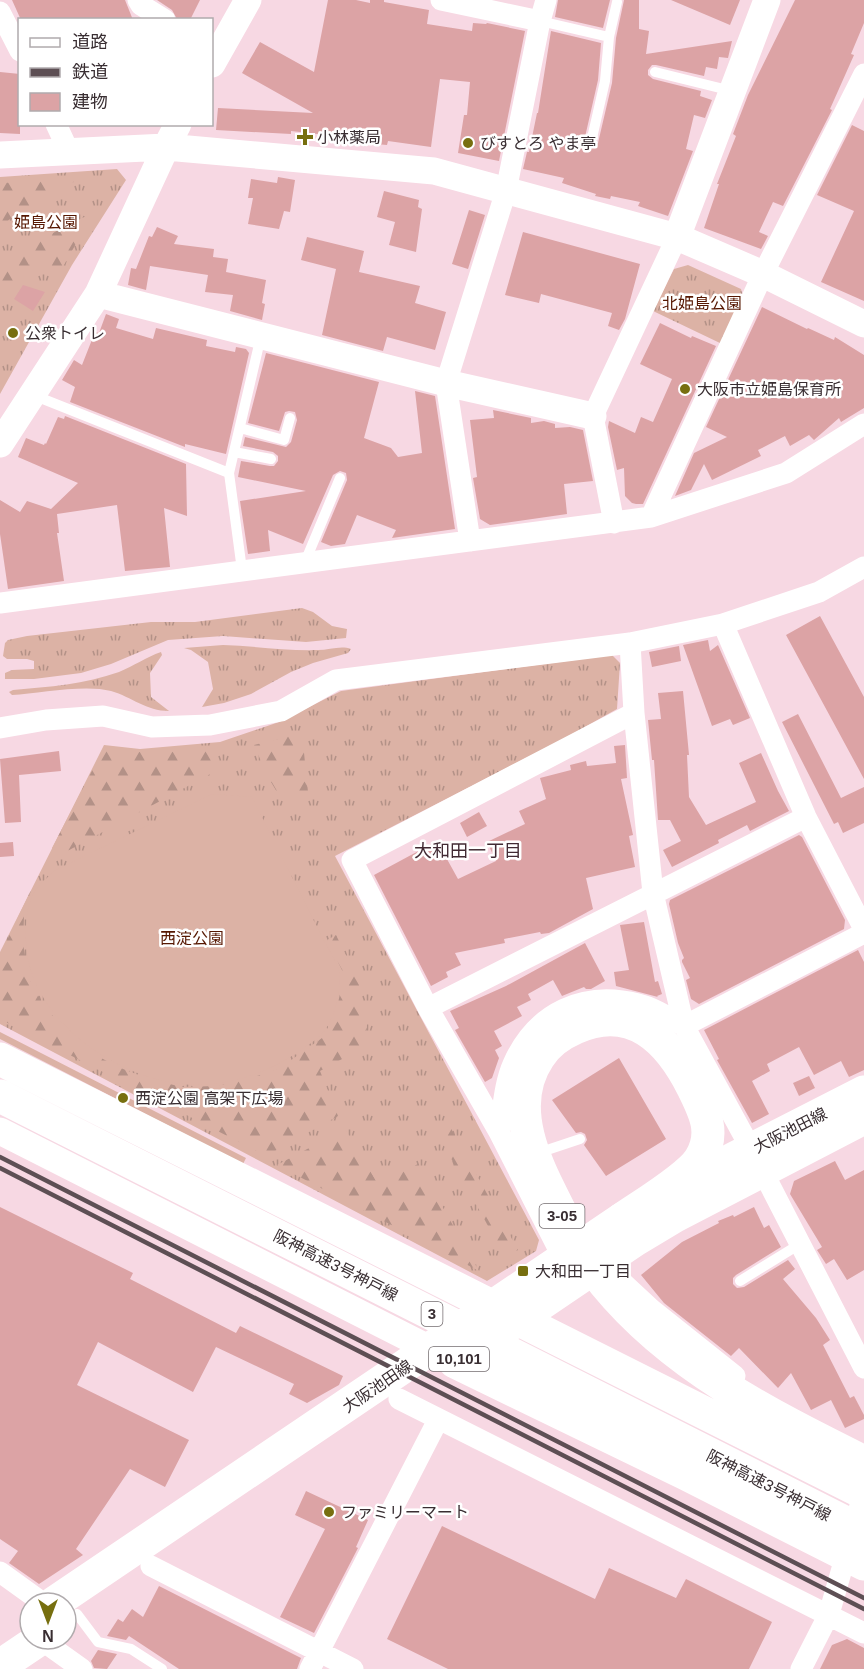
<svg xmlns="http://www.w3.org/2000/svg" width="864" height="1669" viewBox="0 0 864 1669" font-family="Arial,'Noto Sans JP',sans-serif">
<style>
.grass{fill:url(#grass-tufts)}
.forest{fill:url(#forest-firs)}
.pitch{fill:#dcb2a5}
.building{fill:#dca3a5}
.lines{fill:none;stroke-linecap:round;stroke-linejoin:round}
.service{stroke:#fff;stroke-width:10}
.minor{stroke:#fff;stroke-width:21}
.tertiary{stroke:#fff;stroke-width:27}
.primary{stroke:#fff;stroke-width:33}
.motorway{stroke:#fff;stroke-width:33}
.rail{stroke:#5d4f54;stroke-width:4.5}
.poi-dot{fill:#776f0f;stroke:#fff;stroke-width:2}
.labels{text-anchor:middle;stroke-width:5;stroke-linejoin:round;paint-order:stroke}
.shield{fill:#fff;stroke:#746d70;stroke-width:1.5}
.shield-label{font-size:15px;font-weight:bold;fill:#392e32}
.poi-label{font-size:16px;fill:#392e32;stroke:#fff;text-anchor:start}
.park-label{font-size:16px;fill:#561701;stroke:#fff}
.street-label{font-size:16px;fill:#392e32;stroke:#fff}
.neighbourhood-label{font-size:18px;fill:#412a33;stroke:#fff}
</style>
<defs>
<pattern id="grass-tufts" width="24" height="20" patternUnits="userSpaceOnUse" patternTransform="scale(1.5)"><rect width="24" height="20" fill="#dcb2a5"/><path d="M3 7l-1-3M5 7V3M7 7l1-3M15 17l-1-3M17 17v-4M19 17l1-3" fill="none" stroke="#b39187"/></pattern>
<pattern id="forest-firs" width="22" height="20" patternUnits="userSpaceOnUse" patternTransform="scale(1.5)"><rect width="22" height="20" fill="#dcb2a5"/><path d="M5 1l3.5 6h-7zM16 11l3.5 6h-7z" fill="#b39187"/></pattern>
</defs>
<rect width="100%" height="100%" fill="#f7d8e3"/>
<!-- grass -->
<path class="grass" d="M117 169 126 180 72 265 0 394V177Z
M688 265 741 289 743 296 722 344 653 311 674 269Z
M302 608 313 612 332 626 347 629 346 638 306 642 223 636 168 640 111 664 81 673 34 679H5V673L12 670 34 669V661L27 659H7L3 656 5 643 8 640 27 636 151 622H195Z
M223 645C255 646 287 651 318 650 329 650 341 645 351 649L348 653 313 663 291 672 251 694 224 703 202 707 213 689 208 662 191 650 184 648Z
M161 652 162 655 150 673 151 697 169 711C146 711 132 697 111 691 86 684 39 693 12 695L9 692 13 690C49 687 85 684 119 672 134 666 146 657 161 652Z
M612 655 620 663 617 709 567 737 335 856 539 1240 536 1251 487 1281 0 1024V952L104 745 140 749 220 742 279 722 341 691Z"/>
<!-- forest -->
<path class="forest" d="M77 180 0 225V183Z
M94 212 56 279 30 264 12 296 0 293V260Z
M302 733 308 792 280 797 268 777 254 745Z
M107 749 150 753 204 750 211 753 217 767 214 772 60 855 54 853 52 848 95 765Z
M30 892 24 916 23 944 29 978 41 1001 65 1031 90 1052 118 1067 149 1079 182 1087 216 1086 245 1080 280 1068 322 1038 336 1013 344 974 327 940 336 935 358 980 367 1023 366 1046 320 1071 338 1116 266 1156 0 1019V955Z
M448 1123 518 1250 505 1257 435 1129Z
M345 1129 378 1184 418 1164 479 1271 277 1165Z"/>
<!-- pitch -->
<path class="pitch" d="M212 794 252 797C275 843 298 889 321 935 326 945 340 966 340 976 340 995 334 1021 321 1035 314 1042 303 1048 295 1054 264 1075 221 1088 183 1084 110 1077 23 1013 26 934 26 920 27 903 35 891 41 883 48 877 54 871Z
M0 1032 246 1158 243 1164 0 1039Z"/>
<!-- building -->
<path class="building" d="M12 0H125L133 20H21Z
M157 0H200L190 20 177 19 172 10Z
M328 0H356L370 3V0H384V2L429 10 427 24 472 31 473 23 486 24 487 23 525 31 499 161 458 153 464 115H467L470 82 440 79 431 147 388 141 387 145 353 142V138L291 131V134L216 130 218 108 313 113 242 73 260 42 314 72Z
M558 0H610L603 28 555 17Z
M624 0H639V29L649 31 646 54 732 41 728 58 719 57 717 69 706 67 704 76 656 65H652L648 70V75L653 79 701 91 700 96 712 100 705 118 694 115 686 149 693 151 668 216 638 206 640 202 611 196 610 199 595 196 596 194 562 183 564 178 523 169 527 152H529L537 113H538L551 31 601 43 598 80 585 137V141L590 145 598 143 612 83 616 38Z
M671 0H740L730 25Z
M795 0H864V23L851 54 854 55 830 109 832 110 783 206 773 202 759 232 768 236 761 249 704 228 719 184H717L736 136 733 134 748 95Z
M0 72 20 74V134L0 133Z
M852 125 864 131V301L821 282 854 211 817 195Z
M278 177 295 180 290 212 284 211 279 229 248 224 253 198H248L251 179 277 183Z
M384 191 419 200 418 207 422 209 416 252 389 245 395 222 377 217Z
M469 210 485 215 468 269 452 264Z
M157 227 178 236 174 244 214 249 213 257 228 259 226 272 266 280 262 303 265 304 262 320 230 311 233 295 205 292 208 275 150 266 146 290 128 285 131 268 136 269 149 236 152 237Z
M523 232 640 264 625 319 619 330 608 326 612 313 541 294 539 303 505 295Z
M307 237 364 251 359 272 420 286 415 303 446 312 435 350 387 337 383 351 322 335 336 269 301 260Z
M23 285 45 292 33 311 14 299Z
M762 307 807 329 808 328 834 340 835 337 864 355V408L841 422 839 418 814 440 809 435 790 446 785 436 758 450 761 456 712 480 704 464 691 490 675 496 694 453 727 437 706 427Z
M106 314 119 319 116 328 153 339 156 328 207 340 206 346 235 352 236 347 246 349 249 353 226 454 185 444V447L70 402 75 387 62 380 74 360 82 365 95 332 99 333Z
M660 323 691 338 692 336 716 346 643 504H636L632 503 625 496 624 468 617 470 608 427 609 421 635 433 641 417 653 422 672 379 640 364Z
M266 353 379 382 364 438 391 448 398 457 422 453 415 391 435 396 455 529 392 538 396 530 357 515 345 544 331 546 321 542 347 480 346 473 340 471 333 475 303 544 268 530 270 551 248 554 240 501 306 491 238 477 241 461 270 466H274L278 461V456L273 452 243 446 245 437 286 447 291 442 297 420 295 412 289 411 285 412 279 431 248 423Z
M493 410 531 418V423L544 421 555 424V428L570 427 583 430 593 481 564 484 567 514 490 525 480 519 473 478 477 477 470 420 494 418Z
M65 416 186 464 187 516 164 508 170 567 125 571 117 505 57 514 59 533H57L64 581 8 589 0 534V500L20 512 27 501 51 509 78 483 18 457 26 438 44 445 45 443 46 444 58 417 64 419Z
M820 616 864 697V779L786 635Z
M708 640 710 651 718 645 750 718 733 725 730 719 712 726 683 645Z
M679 646 681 661 652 667 649 652Z
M683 691 689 755H687L689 797 706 825 756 802 739 763 761 753 778 791 789 811 750 831 747 825 718 840 719 843 672 867 663 850 681 841 670 820H658L654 760H652L648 720 661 719 658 693Z
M798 714 841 798 864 787V823L843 833 838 822 834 824 782 722Z
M625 745 627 778 621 779 633 835 629 836 635 867 586 878 593 909 549 933 541 934 540 932 504 939 505 943 455 953 461 965 446 972 448 977 431 986 374 875 437 841 458 879 496 861 487 842 525 824 519 811 546 799 540 778 571 770 570 765 586 761 587 766 616 763 614 746Z
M59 751 61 771 19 775 21 822 5 823 0 759Z
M479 812 487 826 467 837 460 823Z
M799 835 802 837 845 920 844 929 699 1004 691 999 686 980 690 978 682 962V960L684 958 678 943 669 904 670 900Z
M13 842 14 856 0 857V843Z
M644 922 655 982 658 981 662 994 657 996 658 997 616 986 614 972 629 970 620 925Z
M585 943 605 981 591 989H586L584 987 562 996 553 980 528 994 531 1000 517 1007 522 1016 494 1031 502 1046 495 1050 499 1058 492 1078 485 1082 455 1030 459 1028 450 1011 506 986Z
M858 950 864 962V1070L849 1077 841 1061 814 1075 799 1047 767 1064 770 1071 752 1081 769 1114 752 1123 717 1060 719 1059 704 1030Z
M619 1058 666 1139 606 1176 584 1145 587 1140 585 1134 581 1132 576 1133 552 1100Z
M809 1076 815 1088 799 1096 793 1083Z
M835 1161 845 1180 864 1170V1270L847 1280 834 1259 826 1264 817 1250 822 1247 790 1194 794 1181Z
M0 1207 133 1273 130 1279 236 1333 240 1326 343 1376 339 1385 307 1403 289 1394 294 1384 216 1347 193 1392 98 1342 77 1385 189 1440 165 1487 130 1469 76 1549 83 1555 39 1584 9 1563 18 1551 0 1539Z
M754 1207 764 1228 769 1225 781 1247 736 1275 733 1278V1284L737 1288 744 1287 788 1260 795 1269 783 1279 816 1318 830 1340 823 1345 850 1398 854 1396 864 1415V1419L845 1428 831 1400 811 1410 791 1373 778 1388 739 1348 731 1356 664 1303 641 1275 682 1242 719 1223 718 1221 733 1215 734 1217Z
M306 1491 368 1520 356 1547 358 1548 314 1633 280 1617 325 1529 295 1515Z
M442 1526 595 1599 609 1568 676 1598 686 1579 772 1622 749 1669H448L387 1639Z
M159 1586 301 1658 297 1669H179L129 1636 126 1640 107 1636 118 1619 123 1622 132 1609 143 1617Z
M847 1639 864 1648V1669H820L832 1645Z
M98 1650 117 1654 107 1669 94 1668 91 1661Z"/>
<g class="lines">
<!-- service -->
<path class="service" d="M540 21 609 37
M655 72 732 91
M592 138 605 81 609 37 617 2
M33 395 229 473 242 570
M240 428 284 440 290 418
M234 452 271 459
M229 473 261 336
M305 562 340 478
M538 1153 580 1139
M740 1281 800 1244
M77 1614 98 1642 131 1649 162 1669"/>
<!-- minor -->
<path class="minor" d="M138 0 141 5 165 20
M441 0 540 21
M0 12 20 51
M56 124 69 152
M651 517 763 274 864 74
M614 523 593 416 677 237
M470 541 446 383 506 191 540 21 546 0
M0 603 651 517 786 473 864 424
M723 624 806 817 864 929
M630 643 634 713 653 893 684 1026 751 1149
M0 728 46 720 103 716 152 727 210 725 281 711 336 680 630 643 723 624 819 592 864 567
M428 1008 806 817
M684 1026 864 933
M499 1132C503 1110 504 1084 513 1064 536 1012 584 990 638 1004 655 1008 670 1018 684 1026
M762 1170 864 1368
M564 1260 499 1132 428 1008 352 860 634 713
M623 1283 651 1309 735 1376
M399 1399 864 1633
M151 1566 353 1669
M0 1572 43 1603
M40 1639 82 1669
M310 1669 438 1420
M801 1669 829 1614 864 1492"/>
<!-- tertiary -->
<path class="tertiary" d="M212 64 248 0
M0 155 166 147 434 171 677 237 763 274 864 324
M677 237 767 0
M98 294 446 383 593 416
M0 444 98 294 166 147 178 124
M0 1131 446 1357"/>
<!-- primary -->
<path class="primary" d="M464 1356 635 1240 675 1216 864 1118
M54 1603 622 1219 727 1162 864 1092
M0 1666 40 1639"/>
<!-- motorway -->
<path class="motorway" d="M0 1059 864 1493
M0 1096 864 1532
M622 1219C642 1205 688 1178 700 1159 716 1134 705 1112 693 1088 669 1040 632 1002 575 1028 561 1034 547 1044 539 1057 512 1097 527 1144 546 1183 563 1218 581 1254 605 1284 673 1367 770 1415 864 1462
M455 1362 686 1474 864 1564"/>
<!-- rail -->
<path class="rail" d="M0 1157 864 1598
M0 1168 864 1609"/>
</g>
<!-- markers -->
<g class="poi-dot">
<path d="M302 128h6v6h6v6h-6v6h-6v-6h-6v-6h6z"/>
<circle cx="468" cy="143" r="6"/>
<circle cx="13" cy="333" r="6"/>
<circle cx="685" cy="389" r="6"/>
<circle cx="123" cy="1098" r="6"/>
<rect x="517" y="1265" width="12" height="12" rx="3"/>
<circle cx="329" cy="1512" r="6"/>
</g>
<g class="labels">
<!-- shield labels -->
<g class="shield">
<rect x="539.5" y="1204" width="45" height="24" rx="4.5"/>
<rect x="421.5" y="1302" width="21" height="24" rx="4.5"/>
<rect x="429" y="1347" width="60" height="24" rx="4.5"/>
</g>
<g class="shield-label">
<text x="562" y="1221">3-05</text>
<text x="432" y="1319">3</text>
<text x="459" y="1364">10,101</text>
</g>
<!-- poi labels -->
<g class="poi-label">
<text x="317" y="143">小林薬局</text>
<text x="480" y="149">びすとろ やま亭</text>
<text x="25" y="339">公衆トイレ</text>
<text x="697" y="395">大阪市立姫島保育所</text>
<text x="135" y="1104">西淀公園 高架下広場</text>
<text x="535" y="1277">大和田一丁目</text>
<text x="341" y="1518">ファミリーマート</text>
</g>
<!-- park labels -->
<g class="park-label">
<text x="46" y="228">姫島公園</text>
<text x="702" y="309">北姫島公園</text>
<text x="192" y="944">西淀公園</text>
</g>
<!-- street labels -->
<g class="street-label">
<text transform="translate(790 1130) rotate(-27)" y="6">大阪池田線</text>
<text transform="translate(336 1265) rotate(27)" y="6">阪神高速3号神戸線</text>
<text transform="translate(377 1386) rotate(-34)" y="6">大阪池田線</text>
<text transform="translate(769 1485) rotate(27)" y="6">阪神高速3号神戸線</text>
</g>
<!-- neighbourhood labels -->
<g class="neighbourhood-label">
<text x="468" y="857">大和田一丁目</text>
</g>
</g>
<!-- legend -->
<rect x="18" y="18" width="195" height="108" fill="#ffffff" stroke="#b0abad" stroke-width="1.5"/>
<rect x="30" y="38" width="30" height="9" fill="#ffffff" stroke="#b0abad" stroke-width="1.5"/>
<text x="72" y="48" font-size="18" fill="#392e32">道路</text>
<rect x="30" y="68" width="30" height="9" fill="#5d4f54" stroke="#b0abad" stroke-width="1.5"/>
<text x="72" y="78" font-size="18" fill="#392e32">鉄道</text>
<rect x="30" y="93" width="30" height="18" fill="#dca3a5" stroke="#b0abad" stroke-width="1.5"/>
<text x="72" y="108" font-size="18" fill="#392e32">建物</text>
<!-- north arrow -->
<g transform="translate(48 1621) rotate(180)"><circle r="28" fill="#ffffff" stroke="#b0abad" stroke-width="1.5"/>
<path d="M0-4.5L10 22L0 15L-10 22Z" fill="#776f0f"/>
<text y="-9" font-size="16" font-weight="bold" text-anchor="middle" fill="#392e32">N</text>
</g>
</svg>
